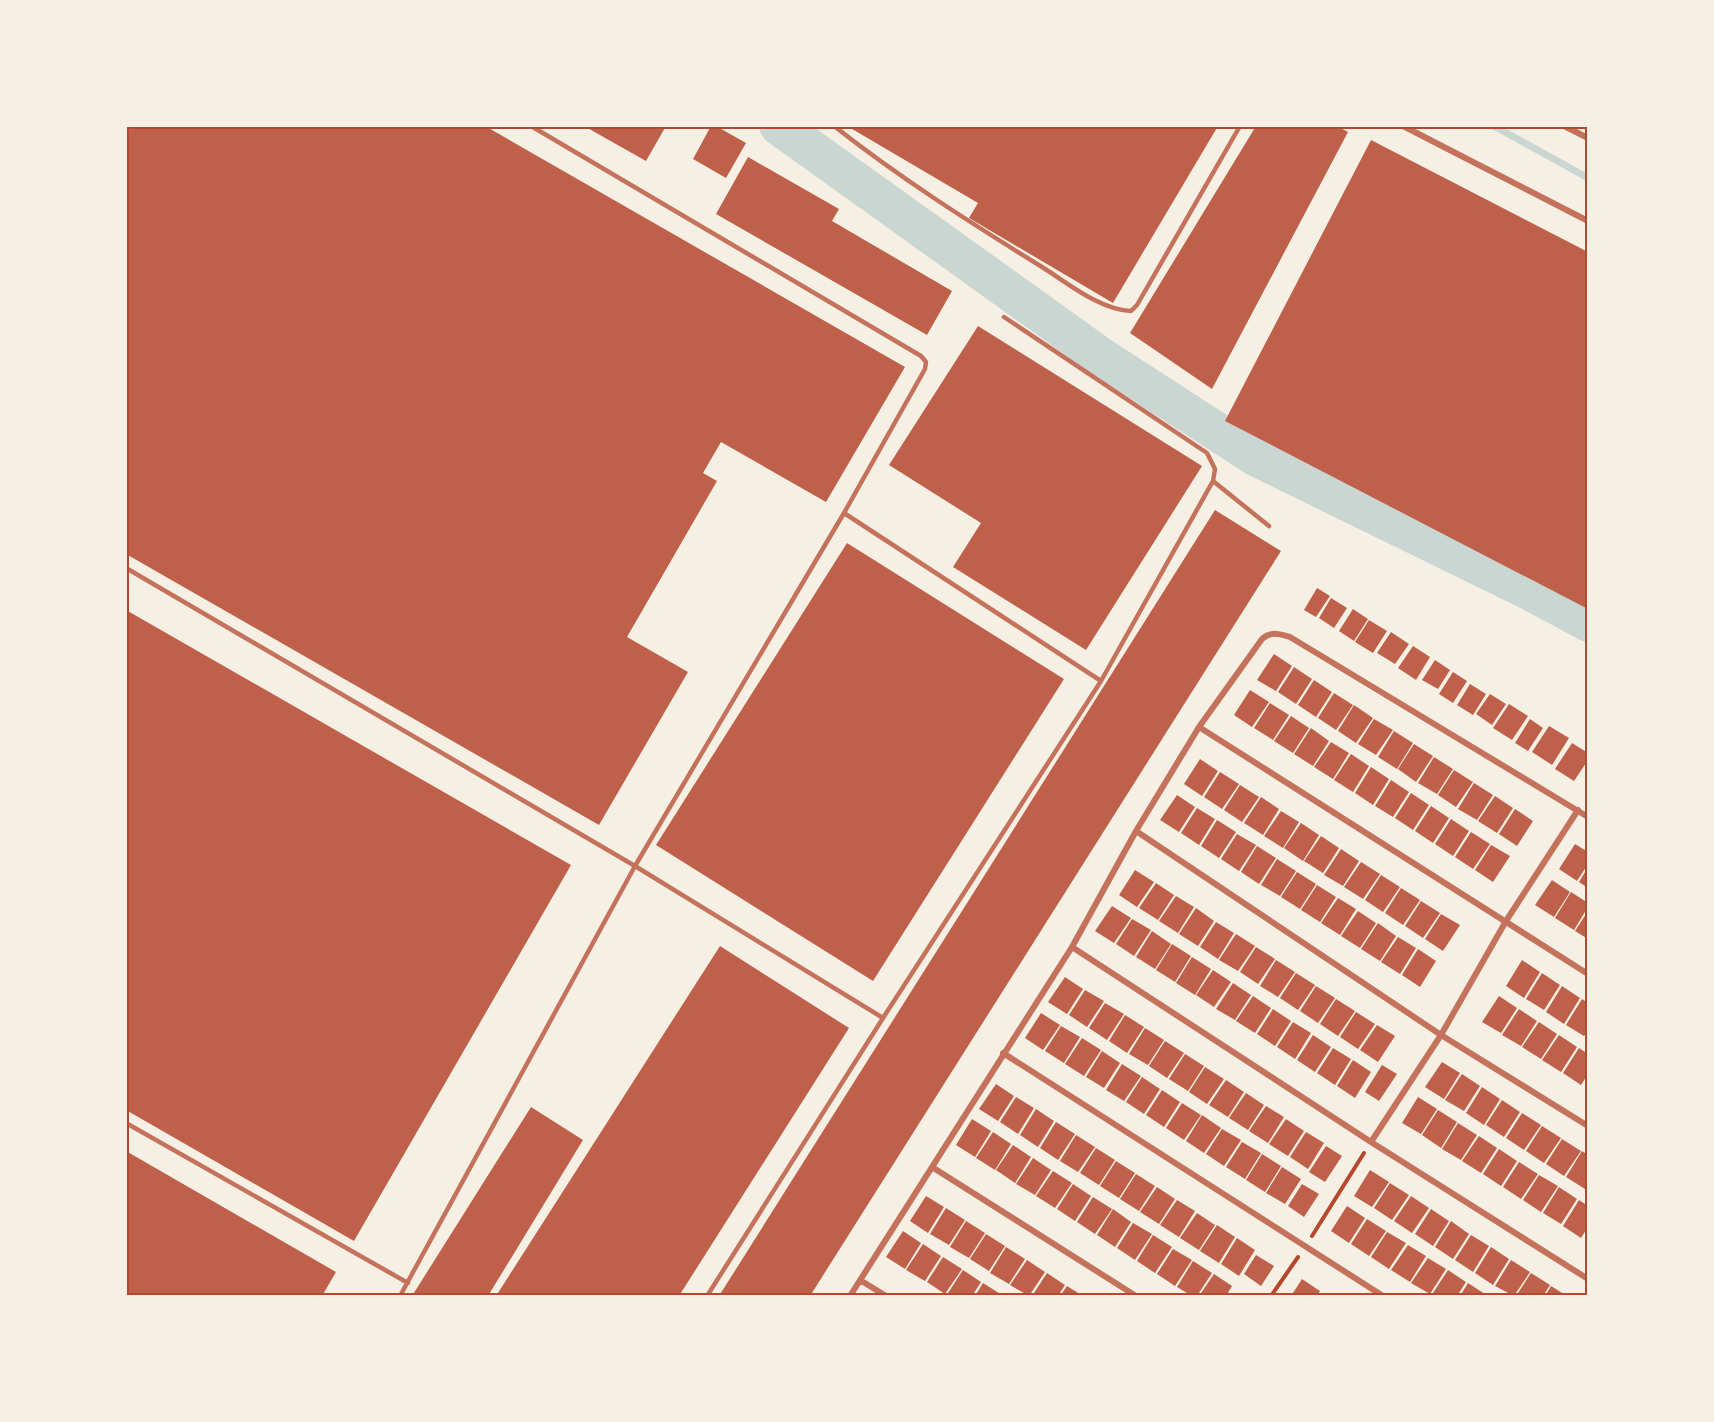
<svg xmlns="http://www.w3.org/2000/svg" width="1714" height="1422" viewBox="0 0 1714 1422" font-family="Barlow,sans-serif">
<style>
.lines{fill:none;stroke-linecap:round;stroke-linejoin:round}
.stream{stroke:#c9d6d2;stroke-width:7}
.river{stroke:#c9d6d2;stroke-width:39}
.building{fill:#bf614a}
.path{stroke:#b5482f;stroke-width:4}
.service{stroke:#c5725c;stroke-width:4.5}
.minor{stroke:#c5725c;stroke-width:6}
.neatline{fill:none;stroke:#b5482f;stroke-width:2}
</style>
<rect width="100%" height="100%" fill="#f6efe4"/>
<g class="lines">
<!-- stream -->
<path class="stream" d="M1494 126 1588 178"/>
<!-- river -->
<path class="river" d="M779 126 1100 356 1256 457 1528 590 1588 622"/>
</g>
<!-- building -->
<path class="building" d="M131 126H485L905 367 826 502 721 442 703 473 717 481 627 637 688 672 599 825 126 554V134Z
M584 126H666L646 161Z
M711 126H716L746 143 726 178 693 159Z
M847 126H1218L1113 303 969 218 978 203Z
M1256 126H1337L1348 132 1212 389 1130 333Z
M1371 140 1588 252V609L1225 421Z
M748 157 839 209 832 221 952 291 927 335 716 214Z
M978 326 1202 466 1086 650 953 567 981 523 889 465Z
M1215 510 1281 551 810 1296H719Z
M847 543 1064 679 873 981 656 845Z
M1317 588 1330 596 1316 617 1304 610Z
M1331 598 1347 608 1334 628 1319 618Z
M1353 609 1368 619 1354 641 1339 631Z
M126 610 571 865 354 1241 126 1110Z
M1369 620 1387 631 1373 653 1355 642Z
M1391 632 1409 644 1395 664 1377 653Z
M1413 646 1430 657 1416 680 1398 668Z
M1274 654 1292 666 1276 691 1257 680Z
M1435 660 1450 670 1438 689 1422 680Z
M1294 667 1312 679 1296 704 1278 692Z
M1453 672 1467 681 1453 703 1439 694Z
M1314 680 1332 692 1316 717 1298 705Z
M1470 684 1486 694 1473 715 1457 705Z
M1250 690 1269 702 1252 727 1234 715Z
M1334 693 1353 705 1336 730 1318 718Z
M1490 694 1506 704 1492 725 1476 714Z
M1270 703 1289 715 1273 740 1254 728Z
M1509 704 1528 716 1512 740 1493 728Z
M1354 705 1373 718 1356 743 1338 731Z
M1291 716 1309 728 1293 753 1274 741Z
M1374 719 1393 730 1376 755 1358 744Z
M1530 719 1543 728 1528 751 1515 743Z
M1549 726 1569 738 1552 765 1532 752Z
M1311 728 1329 741 1313 766 1294 754Z
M1394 731 1413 743 1397 769 1378 757Z
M1331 742 1349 753 1333 779 1314 767Z
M1572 743 1588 753V760L1574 781 1555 769Z
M1414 744 1433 756 1416 782 1398 769Z
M1351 754 1369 766 1353 792 1334 780Z
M1434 757 1453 769 1437 794 1418 783Z
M1200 759 1218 771 1202 796 1184 784Z
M1371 767 1389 779 1373 805 1355 793Z
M1454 770 1473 782 1456 807 1438 795Z
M1220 772 1239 784 1222 809 1204 797Z
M1391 780 1409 792 1393 817 1375 806Z
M1474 783 1493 795 1477 820 1458 809Z
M1240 785 1259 797 1242 822 1224 810Z
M1411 793 1429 805 1413 830 1395 818Z
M1177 795 1195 807 1179 832 1160 820Z
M1495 796 1513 808 1497 833 1478 821Z
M1261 797 1279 809 1263 835 1244 823Z
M1431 806 1449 818 1433 843 1415 831Z
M1197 808 1215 819 1199 845 1181 833Z
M1515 809 1533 821 1517 846 1499 834Z
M1281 811 1299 822 1283 848 1264 836Z
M1451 819 1469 831 1453 856 1435 844Z
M1217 820 1236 832 1219 858 1201 846Z
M1301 823 1319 835 1303 861 1284 848Z
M1471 832 1490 844 1473 869 1455 857Z
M1237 834 1256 845 1239 871 1221 859Z
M1321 836 1339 848 1323 873 1304 861Z
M1575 844 1588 852V864L1577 881 1559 869Z
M1491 845 1510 856 1493 882 1475 870Z
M1257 846 1276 858 1259 884 1241 872Z
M1341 849 1359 861 1343 886 1324 875Z
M1277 859 1296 871 1280 896 1261 885Z
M1361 862 1380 874 1363 899 1344 887Z
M1588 867V888L1579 882Z
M1135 870 1154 882 1137 907 1119 895Z
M1297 872 1316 884 1300 909 1281 897Z
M1381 875 1400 887 1383 912 1365 900Z
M1552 880 1570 892 1554 917 1535 905Z
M1156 883 1174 895 1158 920 1139 908Z
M1317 885 1336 897 1320 922 1301 910Z
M1401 888 1420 900 1403 925 1385 913Z
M1571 892 1588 903V907L1574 930 1555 918Z
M1176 896 1194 907 1178 933 1159 921Z
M1338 898 1356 909 1340 935 1321 923Z
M1421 901 1440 913 1423 938 1405 926Z
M1112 906 1131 918 1114 943 1095 931Z
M1196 908 1214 921 1198 946 1179 934Z
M1358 911 1376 923 1360 948 1341 936Z
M1588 911V939L1575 931Z
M1441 914 1460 925 1443 951 1425 939Z
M1132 919 1151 930 1134 956 1116 944Z
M1216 922 1234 933 1218 959 1200 947Z
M1378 923 1396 936 1380 961 1361 949Z
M1152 931 1171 944 1155 969 1136 957Z
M1236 934 1255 946 1238 971 1219 960Z
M1398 937 1416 948 1400 974 1381 962Z
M1172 944 1191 956 1175 982 1156 970Z
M720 946 849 1028 679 1296H496Z
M1256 947 1275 959 1258 984 1240 972Z
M1418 949 1436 961 1420 987 1402 975Z
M1192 957 1211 969 1195 995 1176 983Z
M1276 960 1295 972 1278 997 1260 986Z
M1522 960 1540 972 1524 998 1506 986Z
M1213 970 1231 982 1214 1007 1196 995Z
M1296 973 1315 985 1298 1010 1280 998Z
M1542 973 1560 985 1544 1010 1526 999Z
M1065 977 1083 989 1067 1014 1048 1002Z
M1233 983 1251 995 1235 1020 1216 1009Z
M1316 986 1335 998 1318 1023 1300 1011Z
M1562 986 1580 998 1564 1024 1546 1012Z
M1085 990 1104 1001 1087 1027 1069 1015Z
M1253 996 1271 1008 1255 1033 1236 1021Z
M1499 996 1517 1008 1501 1033 1482 1022Z
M1336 999 1355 1011 1338 1036 1320 1024Z
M1582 999 1588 1003V1031L1584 1036 1566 1025Z
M1105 1003 1124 1014 1107 1040 1089 1028Z
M1273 1009 1291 1021 1275 1046 1257 1034Z
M1519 1009 1537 1021 1521 1046 1502 1035Z
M1356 1012 1375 1024 1358 1049 1340 1037Z
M1041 1013 1060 1025 1043 1050 1025 1038Z
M1125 1015 1144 1027 1127 1053 1109 1041Z
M1293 1022 1311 1033 1295 1059 1277 1047Z
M1539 1022 1557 1034 1541 1059 1522 1047Z
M1377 1025 1395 1036 1378 1062 1360 1050Z
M1061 1026 1080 1037 1064 1063 1045 1051Z
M1145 1028 1164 1040 1148 1065 1129 1054Z
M1313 1035 1331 1047 1315 1072 1297 1060Z
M1559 1035 1577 1047 1561 1072 1542 1060Z
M1082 1038 1101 1050 1084 1076 1065 1064Z
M1165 1041 1184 1053 1167 1078 1149 1066Z
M1333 1048 1351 1059 1335 1085 1317 1073Z
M1579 1048 1588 1054V1074L1581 1085 1563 1073Z
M1102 1051 1120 1063 1104 1088 1086 1077Z
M1185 1054 1204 1066 1188 1091 1169 1079Z
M1353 1060 1371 1072 1355 1098 1337 1086Z
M1442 1062 1460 1073 1444 1099 1425 1087Z
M1122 1064 1141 1076 1124 1101 1106 1090Z
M1382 1065 1397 1074 1379 1101 1365 1092Z
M1205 1067 1224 1079 1207 1104 1189 1092Z
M1462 1074 1480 1086 1464 1111 1445 1100Z
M1142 1077 1160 1089 1144 1114 1126 1102Z
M1226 1080 1244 1092 1228 1117 1209 1105Z
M996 1084 1014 1096 998 1121 979 1109Z
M1482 1087 1500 1099 1484 1125 1466 1113Z
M1162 1090 1180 1102 1164 1127 1146 1115Z
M1246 1093 1264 1105 1248 1130 1229 1118Z
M1016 1097 1034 1108 1018 1134 1000 1122Z
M1418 1097 1437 1109 1421 1134 1402 1123Z
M1502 1100 1520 1112 1504 1137 1486 1125Z
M1182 1103 1201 1115 1184 1140 1166 1128Z
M1266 1106 1284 1117 1268 1143 1249 1131Z
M531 1107 583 1140 488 1296H412Z
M1036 1109 1054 1121 1038 1147 1020 1135Z
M1438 1110 1457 1122 1441 1148 1422 1135Z
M1522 1113 1541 1125 1524 1150 1506 1138Z
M1202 1115 1221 1128 1204 1153 1186 1141Z
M972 1119 991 1131 975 1157 956 1145Z
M1286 1119 1304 1131 1288 1156 1269 1144Z
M1056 1122 1075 1134 1058 1160 1040 1148Z
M1458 1123 1477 1135 1461 1160 1442 1149Z
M1542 1126 1561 1138 1544 1163 1526 1151Z
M1222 1129 1241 1140 1224 1166 1206 1154Z
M993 1132 1011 1144 995 1170 976 1158Z
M1306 1132 1324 1143 1308 1169 1290 1157Z
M1076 1135 1095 1147 1078 1172 1060 1161Z
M1479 1136 1497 1148 1481 1173 1462 1161Z
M1562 1139 1581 1151 1564 1176 1546 1164Z
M1242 1142 1261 1153 1245 1179 1226 1167Z
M1013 1145 1031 1157 1015 1183 996 1170Z
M1326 1146 1342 1156 1325 1182 1309 1172Z
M1096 1148 1115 1160 1099 1185 1080 1173Z
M1499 1149 1517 1161 1501 1186 1483 1174Z
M126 1151 336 1272 322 1296H126Z
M1582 1151 1588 1155V1183L1585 1189 1566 1177Z
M1262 1154 1281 1166 1265 1192 1246 1180Z
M1033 1158 1051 1170 1035 1195 1016 1184Z
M1116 1161 1135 1173 1119 1198 1100 1186Z
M1519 1162 1538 1174 1521 1199 1503 1187Z
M1282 1167 1301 1179 1285 1204 1266 1193Z
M1370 1170 1389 1182 1372 1207 1354 1196Z
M1053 1171 1072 1183 1055 1208 1036 1196Z
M1136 1174 1155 1186 1139 1211 1120 1199Z
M1539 1175 1558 1186 1541 1212 1523 1200Z
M1390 1183 1409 1195 1392 1220 1374 1208Z
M1073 1184 1091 1196 1075 1221 1057 1209Z
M1302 1184 1319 1194 1304 1217 1288 1206Z
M1157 1187 1175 1199 1159 1224 1140 1212Z
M1559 1187 1577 1199 1561 1224 1543 1213Z
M926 1196 944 1207 928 1233 910 1221Z
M1411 1196 1429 1208 1412 1233 1394 1221Z
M1093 1197 1112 1209 1095 1234 1077 1222Z
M1177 1200 1195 1211 1179 1237 1160 1225Z
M1579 1200 1588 1206V1227L1581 1238 1563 1226Z
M1347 1206 1365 1218 1349 1243 1331 1231Z
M946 1208 965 1220 949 1245 930 1234Z
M1113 1209 1131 1222 1115 1247 1097 1235Z
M1431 1209 1449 1221 1433 1246 1415 1234Z
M1197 1213 1215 1225 1199 1250 1180 1238Z
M1367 1219 1386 1231 1369 1256 1351 1244Z
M966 1221 985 1233 969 1258 950 1247Z
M1451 1221 1469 1234 1453 1259 1435 1247Z
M1133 1223 1152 1234 1135 1260 1117 1248Z
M1217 1225 1235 1237 1219 1263 1200 1251Z
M903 1231 921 1243 905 1269 886 1257Z
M1387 1232 1406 1243 1389 1269 1371 1257Z
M986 1234 1005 1246 989 1271 970 1259Z
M1153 1235 1172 1247 1155 1273 1137 1261Z
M1471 1235 1489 1246 1473 1272 1455 1260Z
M1237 1238 1255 1250 1239 1276 1221 1264Z
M923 1244 941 1256 925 1281 906 1270Z
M1408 1245 1426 1256 1410 1282 1391 1270Z
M1006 1247 1025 1259 1009 1284 990 1273Z
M1491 1247 1509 1259 1493 1285 1475 1273Z
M1173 1249 1192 1260 1175 1286 1157 1274Z
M1256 1255 1274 1266 1261 1286 1244 1274Z
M943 1257 962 1269 945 1294 927 1282Z
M1428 1258 1446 1269 1430 1294 1411 1283Z
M1027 1260 1045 1272 1029 1296 1010 1285Z
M1511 1260 1530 1272 1514 1296 1495 1286Z
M1193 1261 1212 1273 1197 1296H1192L1177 1287Z
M963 1270 981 1282 972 1296H946Z
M1448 1270 1466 1282 1457 1296H1431Z
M1047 1273 1065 1285 1058 1296H1032Z
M1531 1273 1550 1285 1543 1296H1516Z
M1214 1274 1232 1286 1226 1296H1199Z
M1302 1279 1320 1291 1317 1296H1291Z
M983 1283 1002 1295 1001 1296H975Z
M1468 1283 1488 1296H1460Z
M1067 1286 1083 1296H1060Z
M1551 1286 1567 1296H1545Z"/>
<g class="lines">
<!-- path -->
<path class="path" d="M1312 1236 1364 1153
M1271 1296 1298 1257"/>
<!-- service -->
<path class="service" d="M834 126C900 178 971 223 1042 267 1068 283 1100 310 1131 311L1137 305 1240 126
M1213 481 1269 526
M844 513 1101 681
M126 568 635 866 844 513 925 369 926 362 921 356 531 126
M126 1123 408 1283
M400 1296 635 866 883 1018 1101 681 1213 481 1215 469 1207 453 1004 317
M707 1296 883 1018"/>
<!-- minor -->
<path class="minor" d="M1403 126 1588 221
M1564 126 1588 138
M1199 727 1588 974
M1136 831 1441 1035 1588 1126
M1072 947 1371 1142 1588 1279
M1003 1053 1383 1296
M1371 1142 1441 1035 1506 921 1578 810
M932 1167 1136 1296
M860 1280 886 1296
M850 1296 1072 947 1136 831 1199 727 1262 639C1271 631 1279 634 1290 637L1588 817"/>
</g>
<!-- border -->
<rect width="1714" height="1422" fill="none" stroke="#f6efe4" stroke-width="255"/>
<rect x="128" y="128" width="1458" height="1166" class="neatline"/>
</svg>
